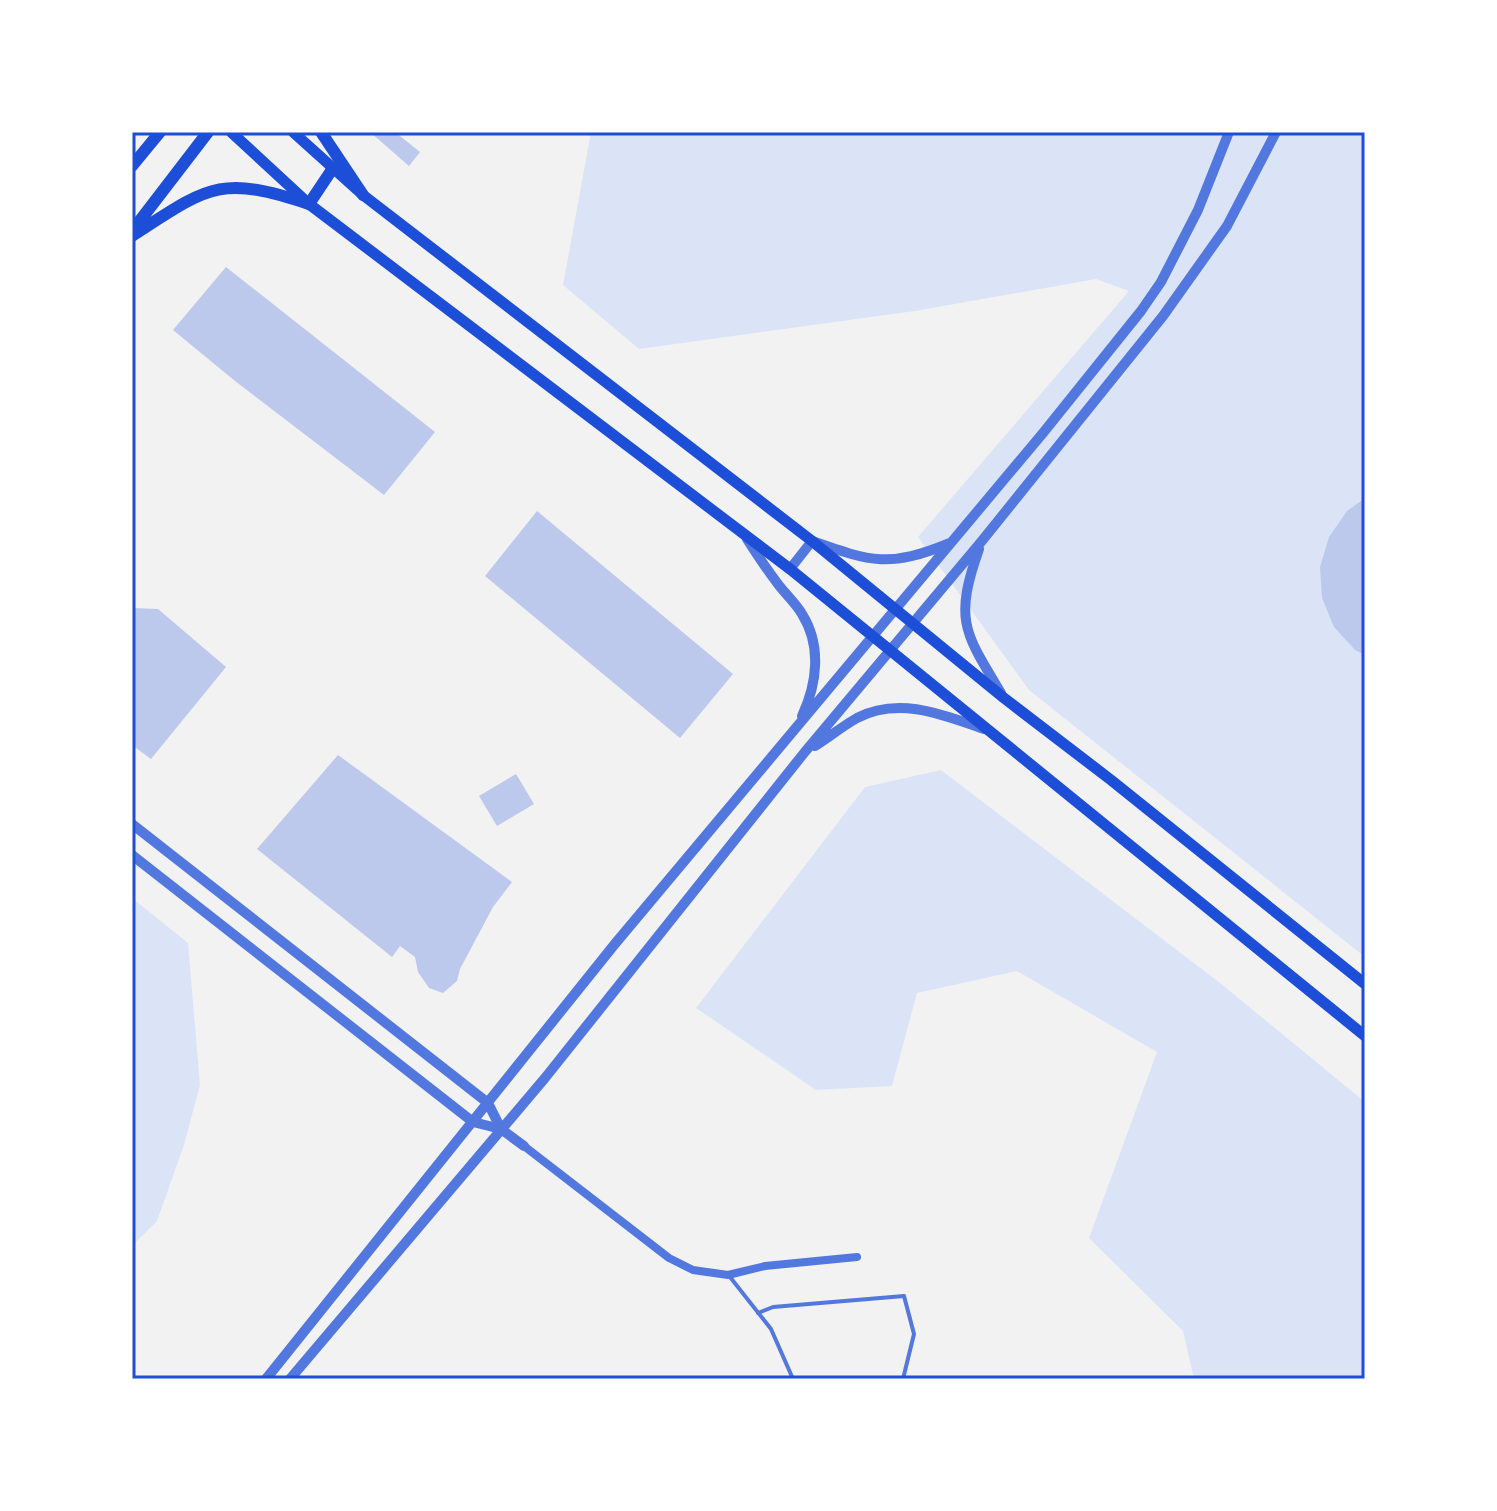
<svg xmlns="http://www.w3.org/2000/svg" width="1497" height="1511" viewBox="0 0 1497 1511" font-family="Commissioner,sans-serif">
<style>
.green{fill:#dbe4f7}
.building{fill:#bdc9ec}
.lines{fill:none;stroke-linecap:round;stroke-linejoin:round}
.service{stroke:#5277de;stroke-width:4}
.minor{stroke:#5277de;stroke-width:8}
.tertiary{stroke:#5277de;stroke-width:10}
.secondary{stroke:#1d4ed8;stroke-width:11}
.primary{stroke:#1d4ed8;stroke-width:12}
.neatline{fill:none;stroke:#1d4ed8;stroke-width:3}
</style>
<rect width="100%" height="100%" fill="#f2f2f2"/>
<!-- green -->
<path class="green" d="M591 132H1365V957L1029 690 918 537 1129 291 1096 279 915 311 639 349 563 285Z
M941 770 1220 983 1365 1102V1379H1194L1183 1331 1089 1238 1157 1052 1017 971 917 993 892 1086 816 1090 696 1008 865 787Z
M132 898 188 943 200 1085 184 1145 157 1221 132 1246Z"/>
<!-- building -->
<path class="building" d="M370 132H395L420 152 409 166Z
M226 267 435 432 384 495 235 381 173 330Z
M1365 498V655L1355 650 1334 627 1322 598 1320 567 1329 537 1347 511Z
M537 511 733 674 680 738 485 576Z
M132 608 158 609 226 667 151 759 132 745Z
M338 755 512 882 493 907 460 969 457 981 443 993 429 988 418 972 415 957 400 946 392 957 257 849Z
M516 774 534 804 497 826 479 796Z"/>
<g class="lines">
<!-- service -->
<path class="service" d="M730 1277 771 1329 793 1379
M758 1313 773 1307 904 1296 914 1334 903 1379"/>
<!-- minor -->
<path class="minor" d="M524 1146 669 1258 693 1270 728 1275 765 1266 857 1257"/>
<!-- tertiary -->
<path class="tertiary" d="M747 539C756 553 765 567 775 580 783 592 795 602 802 614 822 646 817 684 802 716
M979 549C954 620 964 632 1001 693
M790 569 812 541C872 562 889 568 950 543
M815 746C829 737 843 726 857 718 899 696 944 715 984 729
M132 824 488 1103 501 1129
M132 855 473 1122 501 1129 524 1146
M266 1379 614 945 1043 433 1141 311 1161 282 1198 210 1229 132
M290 1379 545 1078 804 753 981 542 1163 316 1227 226 1276 132"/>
<!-- secondary -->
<path class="secondary" d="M231 132 309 204 790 569 1365 1036
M293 132 363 195 812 541 1004 698 1111 780 1365 984"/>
<!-- primary -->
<path class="primary" d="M321 132 363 195
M132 166 160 132
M132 231 208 132
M132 236C208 187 219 174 309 204L333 168"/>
</g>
<!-- border -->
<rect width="1497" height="1511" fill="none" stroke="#ffffff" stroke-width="268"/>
<rect x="134" y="134" width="1229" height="1243" class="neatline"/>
</svg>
